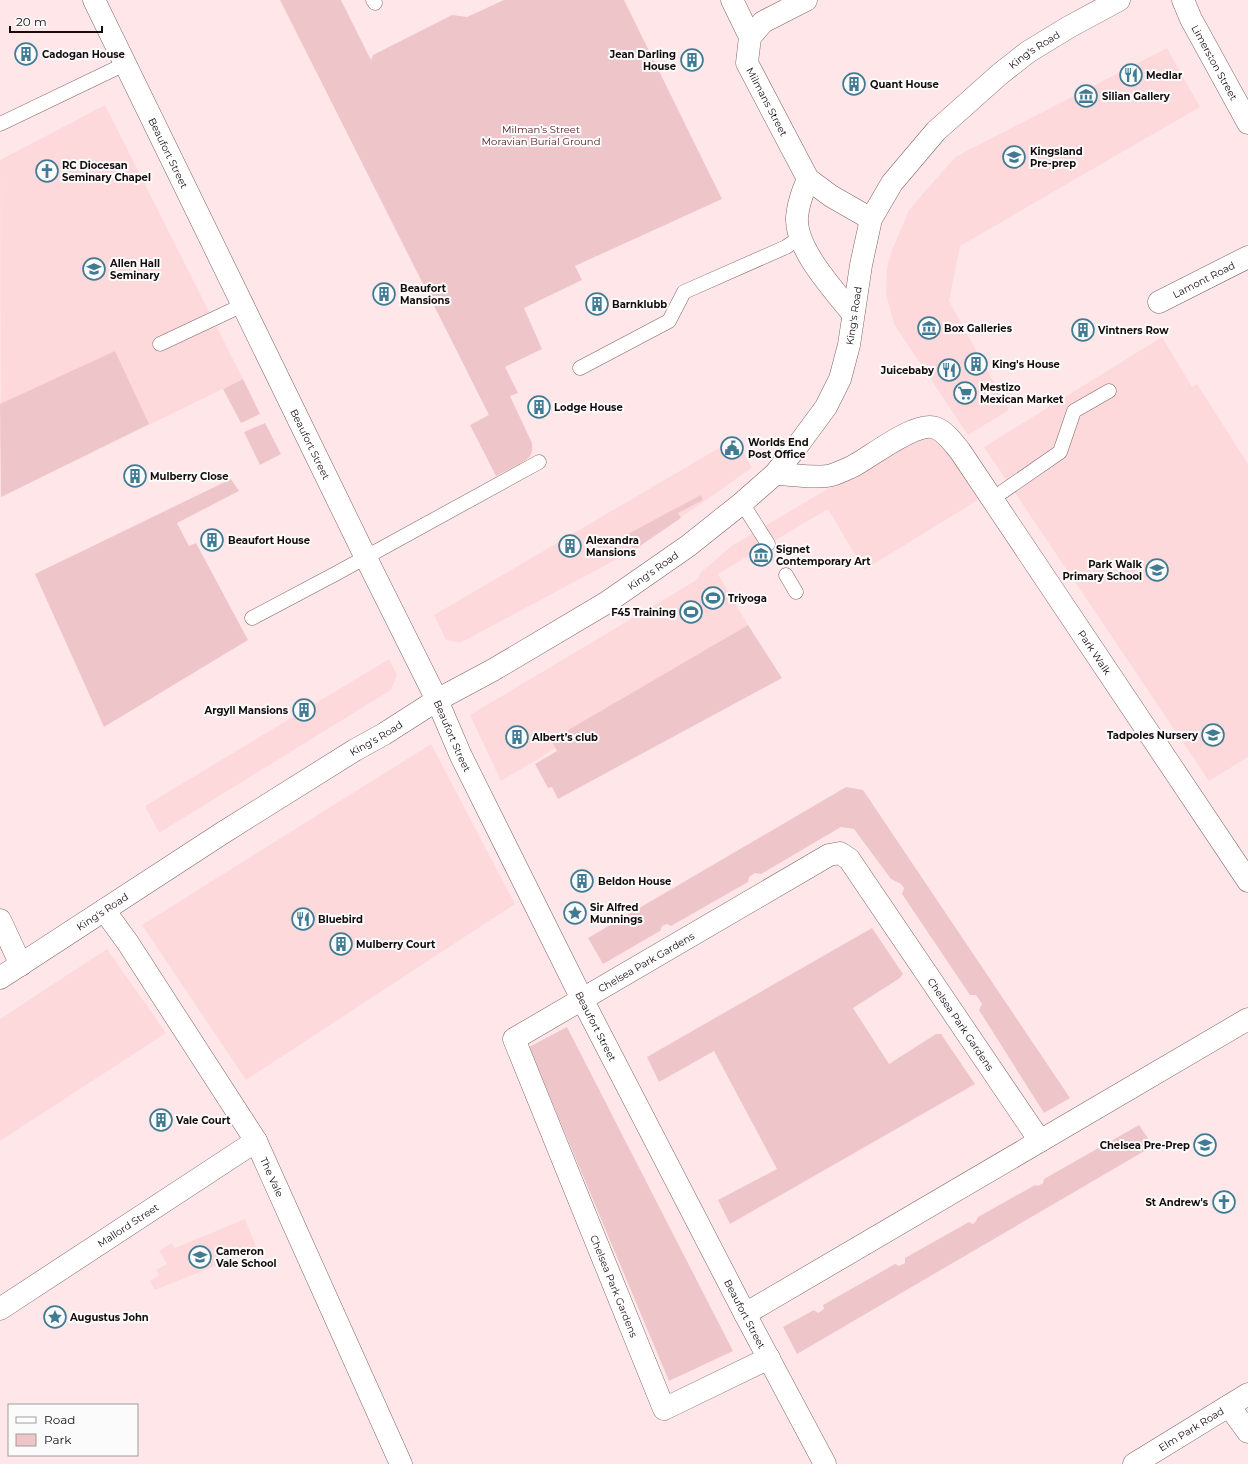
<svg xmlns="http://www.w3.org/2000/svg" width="1248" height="1464" viewBox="0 0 1248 1464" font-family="Montserrat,sans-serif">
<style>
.built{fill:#fed9db}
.green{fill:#eec6c9}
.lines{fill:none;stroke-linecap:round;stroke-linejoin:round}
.lane-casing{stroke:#7e6566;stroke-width:15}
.street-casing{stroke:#7e6566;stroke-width:23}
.secondary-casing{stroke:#7e6566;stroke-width:23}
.primary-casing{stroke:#7e6566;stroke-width:23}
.lane{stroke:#fff;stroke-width:14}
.street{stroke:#fff;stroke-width:22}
.secondary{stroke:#fff;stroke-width:22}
.primary{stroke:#fff;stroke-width:22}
.labels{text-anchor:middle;stroke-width:4;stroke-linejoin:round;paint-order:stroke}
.street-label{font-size:10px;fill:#160c0d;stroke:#fbfbfb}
.poi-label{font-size:10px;font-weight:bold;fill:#160c0d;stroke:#fbfbfb;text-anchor:start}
.park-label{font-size:10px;fill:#572029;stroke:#fbfbfb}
</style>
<rect width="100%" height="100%" fill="#ffe7e9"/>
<!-- built -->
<path class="built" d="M1167 48 1200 107 960 246 949 301 1009 410 968 435 894 324 886 294 887 268 892 250 909 210 955 157Z
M105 105 243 379 1 497 0 160Z
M1162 337 1192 387 1197 384 1248 464V757L1209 781 984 447Z
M736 438 752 468 634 550 460 643 446 640 434 615Z
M929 438H935L940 441 955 463 978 500 864 570 828 509 718 574 748 625 553 739 558 747 501 781 470 715 695 581 699 577 700 573 733 545 856 472 912 441Z
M389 659 397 675 391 690 159 833 145 806Z
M431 744 515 904 246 1080 142 925Z
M107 949 166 1033 0 1141V1019Z
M245 1219 257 1249 155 1290 150 1281 159 1275 156 1270 167 1264 159 1251 172 1243 175 1248Z"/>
<!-- green -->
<path class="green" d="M280 0H341L371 60 373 55 452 15 467 17 504 0H624L722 199 575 266 582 280 524 308 542 349 505 367 518 393 510 396 532 443C532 447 533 452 530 456 526 462 503 472 496 476L470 425 489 415Z
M115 351 149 424 1 497 0 404Z
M243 379 260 414 241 423 223 389Z
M265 423 281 454 260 465 244 432Z
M231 479 239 491 177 523 189 546 196 543 248 640 104 727 35 574Z
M701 495 703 500 678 513 681 518 634 550 626 535Z
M748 625 782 678 558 799 552 787 548 788 535 764 557 751 551 740Z
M846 787 863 790 1070 1098 1044 1113 979 1010 982 1004 976 995H970L902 894 904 888 901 884 891 879 854 829 841 827 761 874 755 873 749 877 748 882 671 926 667 924 662 926 660 931 603 964 588 938Z
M872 928 903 974 900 978 853 1008 889 1064 936 1034H941L975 1084 730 1224 718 1200 777 1169 714 1051 659 1082 647 1057Z
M567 1027 733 1351 669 1381 529 1047Z
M1139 1125 1153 1146 797 1354 783 1327 814 1310 818 1313 824 1309 823 1305 895 1264 899 1266 905 1263V1258L969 1222 973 1224 976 1221 978 1217 1035 1185 1038 1186 1043 1183 1044 1179 1102 1146 1105 1148 1111 1146V1141Z"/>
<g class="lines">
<!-- lane casing -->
<g class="lane-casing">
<path id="lane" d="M373 0 375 3
M0 124 125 64
M160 344 243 305
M580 368 669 321 684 292 786 247 799 238
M992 499 1060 452 1074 411 1109 391
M742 503 768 544
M786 575 796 592
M252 618 337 573 539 462"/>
</g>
<!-- street casing -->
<g class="street-casing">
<g id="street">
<path id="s1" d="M732 0 750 37 747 63 808 179 831 196 871 219"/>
<path id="s2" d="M1183 0 1191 19 1248 123"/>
<path d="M750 37 763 22 806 0"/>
<path d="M808 179C803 191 798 203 797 217 795 249 834 290 853 314"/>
<path id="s3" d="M1159 302 1248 257"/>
<path id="s4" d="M775 474C791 474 818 479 832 475 840 472 848 469 855 465 872 456 917 420 936 428 946 432 954 444 960 451L1248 881"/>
<path id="s5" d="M104 910 128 943 256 1141 401 1464"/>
<path d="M0 920 21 965"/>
<path d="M1040 1141 1248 1019"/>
<path id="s6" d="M0 1309 256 1141"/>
<path id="s7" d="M745 1314 1040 1141 849 859 840 853 829 855 514 1039 664 1409 769 1358"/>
<path d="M1229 1406 1248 1432"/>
<path id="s8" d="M1134 1464 1248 1394"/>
</g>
</g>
<!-- secondary casing -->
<g class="secondary-casing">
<g id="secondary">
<path id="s9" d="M437 700 461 756 582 999 745 1314 825 1464"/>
</g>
</g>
<!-- primary casing -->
<g class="primary-casing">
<g id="primary">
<path id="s10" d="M94 0 366 558 437 700"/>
<path id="s11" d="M0 978 224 832 355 750 384 734 437 700 493 670 606 603 688 546 742 503 775 474 798 445 826 407 840 379 849 345 861 265 871 219 892 183 936 131 1000 74 1028 52 1069 27 1119 0"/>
</g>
</g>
<!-- lane -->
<use href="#lane" class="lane"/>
<!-- street -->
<use href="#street" class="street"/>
<!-- secondary -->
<use href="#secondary" class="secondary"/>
<!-- primary -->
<use href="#primary" class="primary"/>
</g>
<!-- icons -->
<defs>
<g id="building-ring" transform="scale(1.15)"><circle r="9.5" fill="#fbfbfb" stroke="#407b93" stroke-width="1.5"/><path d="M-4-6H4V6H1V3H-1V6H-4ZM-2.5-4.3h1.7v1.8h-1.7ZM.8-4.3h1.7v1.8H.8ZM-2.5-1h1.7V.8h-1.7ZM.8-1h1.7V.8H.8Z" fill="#407b93"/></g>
<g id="restaurant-ring" transform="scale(1.15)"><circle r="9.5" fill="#fbfbfb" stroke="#407b93" stroke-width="1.5"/><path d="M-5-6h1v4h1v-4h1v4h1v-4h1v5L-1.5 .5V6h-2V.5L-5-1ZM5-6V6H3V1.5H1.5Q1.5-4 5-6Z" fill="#407b93"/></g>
<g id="museum-ring" transform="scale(1.15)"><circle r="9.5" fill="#fbfbfb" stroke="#407b93" stroke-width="1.5"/><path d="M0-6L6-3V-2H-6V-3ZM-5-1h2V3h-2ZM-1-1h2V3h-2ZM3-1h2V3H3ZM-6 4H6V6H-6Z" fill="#407b93"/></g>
<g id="school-ring" transform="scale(1.15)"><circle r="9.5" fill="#fbfbfb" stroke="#407b93" stroke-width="1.5"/><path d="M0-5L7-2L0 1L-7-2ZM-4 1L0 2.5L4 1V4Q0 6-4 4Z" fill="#407b93"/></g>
<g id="church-ring" transform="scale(1.15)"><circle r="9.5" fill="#fbfbfb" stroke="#407b93" stroke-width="1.5"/><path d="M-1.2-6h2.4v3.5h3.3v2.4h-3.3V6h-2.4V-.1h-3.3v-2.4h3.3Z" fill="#407b93"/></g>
<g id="supermarket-ring" transform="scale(1.15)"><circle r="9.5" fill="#fbfbfb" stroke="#407b93" stroke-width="1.5"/><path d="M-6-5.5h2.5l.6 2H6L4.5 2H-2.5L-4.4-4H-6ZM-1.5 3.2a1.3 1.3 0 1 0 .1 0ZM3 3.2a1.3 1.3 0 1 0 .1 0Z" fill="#407b93"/></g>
<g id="civic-ring" transform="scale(1.15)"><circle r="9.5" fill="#fbfbfb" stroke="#407b93" stroke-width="1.5"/><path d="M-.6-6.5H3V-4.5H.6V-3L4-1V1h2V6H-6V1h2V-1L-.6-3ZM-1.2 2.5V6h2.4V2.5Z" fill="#407b93"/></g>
<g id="stadium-ring" transform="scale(1.15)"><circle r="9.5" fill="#fbfbfb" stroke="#407b93" stroke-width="1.5"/><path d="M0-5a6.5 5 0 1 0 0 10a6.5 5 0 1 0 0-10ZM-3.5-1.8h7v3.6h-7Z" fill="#407b93"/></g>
<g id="sight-ring" transform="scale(1.15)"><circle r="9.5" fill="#fbfbfb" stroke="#407b93" stroke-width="1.5"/><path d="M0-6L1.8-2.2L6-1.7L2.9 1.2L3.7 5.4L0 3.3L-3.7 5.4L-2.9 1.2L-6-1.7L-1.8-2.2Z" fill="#407b93"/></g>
</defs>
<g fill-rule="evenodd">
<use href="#building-ring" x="26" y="54"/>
<use href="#building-ring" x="692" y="60"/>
<use href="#restaurant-ring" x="1131" y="75"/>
<use href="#building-ring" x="854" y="84"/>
<use href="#museum-ring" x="1086" y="96"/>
<use href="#school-ring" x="1014" y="157"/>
<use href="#church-ring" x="47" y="171"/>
<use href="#school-ring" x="94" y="269"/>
<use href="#building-ring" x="384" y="294"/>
<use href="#building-ring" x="597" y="304"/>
<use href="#museum-ring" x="929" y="328"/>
<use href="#building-ring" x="1083" y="330"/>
<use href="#building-ring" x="976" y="364"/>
<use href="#restaurant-ring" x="949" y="370"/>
<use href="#supermarket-ring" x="965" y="393"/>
<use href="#building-ring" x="539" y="407"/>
<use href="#civic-ring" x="732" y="448"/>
<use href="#building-ring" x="135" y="476"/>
<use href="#building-ring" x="212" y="540"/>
<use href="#building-ring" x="570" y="546"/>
<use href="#museum-ring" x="761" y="555"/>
<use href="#school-ring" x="1157" y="570"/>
<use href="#stadium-ring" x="713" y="598"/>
<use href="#stadium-ring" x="691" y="612"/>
<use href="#building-ring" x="304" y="710"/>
<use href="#school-ring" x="1213" y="735"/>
<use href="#building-ring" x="517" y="737"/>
<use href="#building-ring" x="582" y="881"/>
<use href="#sight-ring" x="575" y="913"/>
<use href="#restaurant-ring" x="303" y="919"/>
<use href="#building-ring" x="341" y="944"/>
<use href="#building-ring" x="161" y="1120"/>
<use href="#school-ring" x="1205" y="1145"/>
<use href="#church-ring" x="1224" y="1202"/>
<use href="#school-ring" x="200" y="1257"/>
<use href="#sight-ring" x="55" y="1317"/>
</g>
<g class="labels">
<!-- street labels -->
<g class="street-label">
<text dy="4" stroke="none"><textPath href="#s11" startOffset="1442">King's Road</textPath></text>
<text dy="4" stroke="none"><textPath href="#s2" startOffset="70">Limerston Street</textPath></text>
<text dy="4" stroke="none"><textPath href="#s1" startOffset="111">Milmans Street</textPath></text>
<text dy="4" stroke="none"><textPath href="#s10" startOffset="170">Beaufort Street</textPath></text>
<text dy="4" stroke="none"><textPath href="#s3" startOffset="50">Lamont Road</textPath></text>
<text dy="4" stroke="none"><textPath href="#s11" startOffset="1106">King's Road</textPath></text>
<text dy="4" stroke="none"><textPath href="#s10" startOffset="494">Beaufort Street</textPath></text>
<text dy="4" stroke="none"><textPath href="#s11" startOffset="770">King's Road</textPath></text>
<text dy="4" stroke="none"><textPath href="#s4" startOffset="449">Park Walk</textPath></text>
<text dy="4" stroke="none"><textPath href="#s9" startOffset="39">Beaufort Street</textPath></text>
<text dy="4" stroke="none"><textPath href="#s11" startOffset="446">King's Road</textPath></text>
<text dy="4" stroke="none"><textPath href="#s11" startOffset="122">King's Road</textPath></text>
<text transform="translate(646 962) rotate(-30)" y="4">Chelsea Park Gardens</text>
<text transform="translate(961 1024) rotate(56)" y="4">Chelsea Park Gardens</text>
<text dy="4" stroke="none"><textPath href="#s9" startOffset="363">Beaufort Street</textPath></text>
<text dy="4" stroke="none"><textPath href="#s5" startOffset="316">The Vale</textPath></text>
<text dy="4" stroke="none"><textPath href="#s6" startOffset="153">Mallord Street</textPath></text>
<text dy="4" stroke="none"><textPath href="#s7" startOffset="1336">Chelsea Park Gardens</textPath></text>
<text dy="4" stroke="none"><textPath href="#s9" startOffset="687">Beaufort Street</textPath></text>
<text dy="4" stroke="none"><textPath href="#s8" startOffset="67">Elm Park Road</textPath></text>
</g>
<!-- poi labels -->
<g class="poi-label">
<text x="42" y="58">Cadogan House</text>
<text x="676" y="58" text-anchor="end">Jean Darling<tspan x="676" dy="12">House</tspan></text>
<text x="1146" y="79">Medlar</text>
<text x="870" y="88">Quant House</text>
<text x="1102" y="100">Silian Gallery</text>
<text x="1030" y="155">Kingsland<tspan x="1030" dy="12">Pre-prep</tspan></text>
<text x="62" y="169">RC Diocesan<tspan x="62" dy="12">Seminary Chapel</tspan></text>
<text x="110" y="267">Allen Hall<tspan x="110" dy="12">Seminary</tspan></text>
<text x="400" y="292">Beaufort<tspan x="400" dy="12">Mansions</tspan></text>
<text x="612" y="308">Barnklubb</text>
<text x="944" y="332">Box Galleries</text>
<text x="1098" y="334">Vintners Row</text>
<text x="992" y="368">King's House</text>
<text x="934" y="374" text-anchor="end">Juicebaby</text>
<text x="980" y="391">Mestizo<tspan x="980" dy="12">Mexican Market</tspan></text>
<text x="554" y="411">Lodge House</text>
<text x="748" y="446">Worlds End<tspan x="748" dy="12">Post Office</tspan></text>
<text x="150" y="480">Mulberry Close</text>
<text x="228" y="544">Beaufort House</text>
<text x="586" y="544">Alexandra<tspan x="586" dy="12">Mansions</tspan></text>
<text x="776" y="553">Signet<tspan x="776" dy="12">Contemporary Art</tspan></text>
<text x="1142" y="568" text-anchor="end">Park Walk<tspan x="1142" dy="12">Primary School</tspan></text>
<text x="728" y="602">Triyoga</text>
<text x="676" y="616" text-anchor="end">F45 Training</text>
<text x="288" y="714" text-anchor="end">Argyll Mansions</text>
<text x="1198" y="739" text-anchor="end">Tadpoles Nursery</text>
<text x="532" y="741">Albert’s club</text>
<text x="598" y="885">Beldon House</text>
<text x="590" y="911">Sir Alfred<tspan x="590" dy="12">Munnings</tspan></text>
<text x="318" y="923">Bluebird</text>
<text x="356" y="948">Mulberry Court</text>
<text x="176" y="1124">Vale Court</text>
<text x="1190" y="1149" text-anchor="end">Chelsea Pre-Prep</text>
<text x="1208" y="1206" text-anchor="end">St Andrew's</text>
<text x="216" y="1255">Cameron<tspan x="216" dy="12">Vale School</tspan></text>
<text x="70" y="1321">Augustus John</text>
</g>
<!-- park labels -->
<g class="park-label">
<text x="541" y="133">Milman's Street<tspan x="541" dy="12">Moravian Burial Ground</tspan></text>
</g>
</g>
<!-- legend -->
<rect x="8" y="1404" width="130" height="52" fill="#fbfbfb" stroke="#9f9b9c"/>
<rect x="16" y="1417" width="20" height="6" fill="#ffffff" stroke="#9f9b9c"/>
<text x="44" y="1424" font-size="12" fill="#160c0d">Road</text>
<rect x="16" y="1434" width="20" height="12" fill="#eec6c9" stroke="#9f9b9c"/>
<text x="44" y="1444" font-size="12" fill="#160c0d">Park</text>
<!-- scale -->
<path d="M10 26v6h92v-6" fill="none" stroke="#160c0d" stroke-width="2"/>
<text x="16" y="26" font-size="12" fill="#160c0d" stroke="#fbfbfb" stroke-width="3" paint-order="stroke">20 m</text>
</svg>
